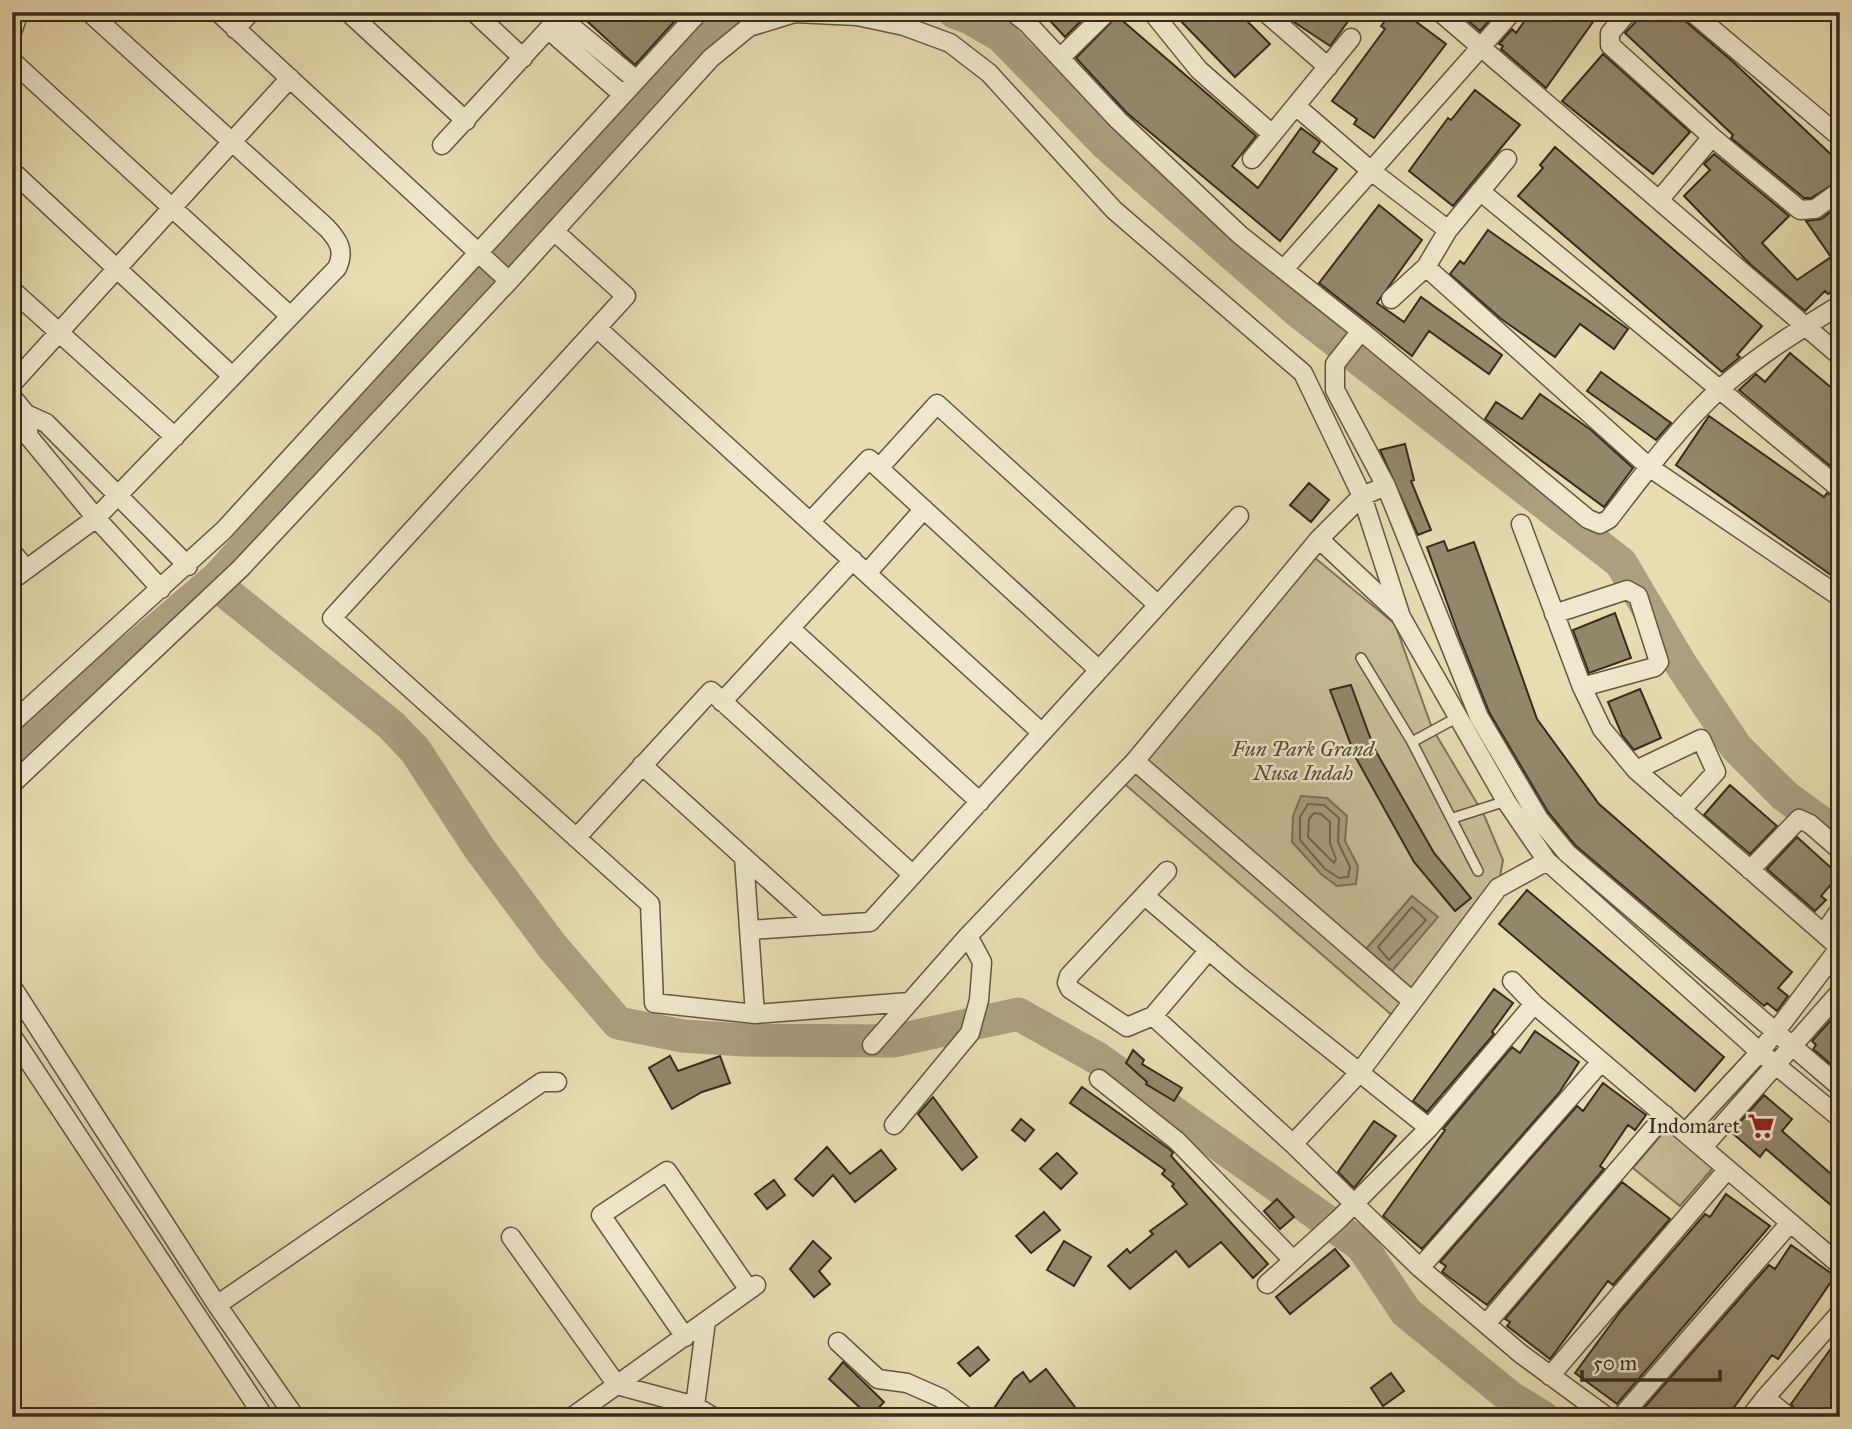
<svg xmlns="http://www.w3.org/2000/svg" width="1852" height="1429" viewBox="0 0 1852 1429" font-family="'IM FELL Great Primer',serif">
<style>
.green{fill:#cabe99;stroke:#80745c;stroke-width:2}
.water{fill:#ac9f80;stroke:#7d7059;stroke-width:2}
.lines{fill:none;stroke-linecap:round;stroke-linejoin:round}
.shore{stroke:#72644f;stroke-width:2}
.river{stroke:#ac9f80;stroke-width:33}
.building{fill:#93876b;stroke:#372a1e;stroke-width:2}
.lane-casing{stroke:#635643;stroke-width:12}
.street-casing{stroke:#635643;stroke-width:21}
.lane{stroke:#f0e8cd;stroke-width:9}
.street{stroke:#f0e8cd;stroke-width:18}
.labels{text-anchor:middle;stroke-width:5;stroke-linejoin:round;paint-order:stroke}
.park-label{font-size:21px;font-style:italic;fill:#544837;stroke:#f0e8cd}
.poi-label{font-size:21px;fill:#372a1e;stroke:#f0e8cd;text-anchor:end}
</style>
<rect width="100%" height="100%" fill="#e8dcb2"/>
<filter id="stains"><feTurbulence type="fractalNoise" baseFrequency=".00286" numOctaves="4"/><feColorMatrix values="0 0 0 0 .2 0 0 0 0 .09 0 0 0 0 .02 0 0 0 .5 -.17"/></filter>
<radialGradient id="worn" r=".72"><stop offset=".6" stop-color="#630" stop-opacity="0"/><stop offset="1" stop-color="#630" stop-opacity=".3"/></radialGradient>
<!-- green -->
<path class="green" d="M1309 553 1395 624 1432 728 1484 815 1503 860 1498 888 1393 1016 1113 774Z
M1668 1127 1713 1168 1680 1206 1633 1168Z"/>
<!-- water -->
<path class="water" d="M1301 796 1327 798 1347 816 1345 841 1358 866 1356 884 1337 886 1321 874 1292 842 1293 816Z
M1412 896 1438 917 1392 971 1366 949Z"/>
<g class="lines">
<!-- shore -->
<path class="shore" d="M1308 804 1324 805 1339 818 1338 842 1350 867 1348 877 1339 878 1325 869 1300 840V817Z
M1314 813 1321 814 1330 822V843L1336 859 1334 863 1308 837 1309 819Z
M1412 907 1426 920 1389 960 1378 947Z"/>
<!-- river -->
<path class="river" d="M954 12 970 18 1001 36 1106 144 1300 313 1621 563 1680 663 1736 747 1785 796 1840 836
M217 578 229 595 391 725 415 750 479 848 552 946 618 1023 683 1036 743 1040 894 1041 1018 1014 1097 1058 1362 1246 1406 1312 1510 1397 1543 1417
M12 753 217 578 702 43 747 12"/>
</g>
<!-- building -->
<path class="building" d="M577 12H683L635 65Z
M1042 12H1075L1082 20 1065 37Z
M1172 12H1238L1270 44 1235 77Z
M1301 12H1336L1349 20 1330 46 1294 22Z
M1392 12H1403L1446 44 1374 138 1354 124 1357 119 1332 101 1385 29 1381 26Z
M1458 12H1490L1494 15 1480 31Z
M1531 12H1600L1546 88 1501 49 1503 46 1499 44 1512 29 1516 33Z
M1645 12H1681L1685 21 1731 60 1840 163V180L1811 198H1804L1731 138 1733 135 1625 33Z
M1117 16 1256 136 1232 166 1258 188 1301 128 1320 142 1313 152 1337 169 1280 241 1127 113 1076 58Z
M1603 54 1690 132 1653 174 1562 101Z
M1475 90 1520 125 1453 206 1409 171 1448 118 1451 120Z
M1555 147 1762 326 1737 355 1740 357 1722 372 1518 196 1543 168 1540 165Z
M1714 154 1789 216 1762 243 1797 280 1831 257 1806 221 1821 219 1840 205V286L1828 294 1825 291 1805 311 1750 264 1684 196 1710 170 1704 164Z
M1379 205 1422 240 1377 303 1404 322 1421 297 1502 355 1489 374 1429 331 1412 356 1319 283Z
M1488 230 1628 329 1614 349 1580 324 1555 357 1500 318 1450 274 1460 261 1464 264Z
M1790 353 1840 395V474L1739 390 1756 374 1765 382Z
M1601 372 1671 423 1656 440 1587 391Z
M1540 394 1591 430 1633 468 1604 507 1485 419 1496 402 1522 419Z
M1709 416 1824 497 1827 493 1840 500V563L1831 575 1676 465Z
M1405 444 1414 480 1411 481 1431 530 1418 535 1380 450Z
M1309 483 1329 500 1311 522 1290 505Z
M1444 541 1448 551 1474 542 1537 719 1599 804 1792 972 1778 988 1788 996 1777 1011 1767 1003 1764 1006 1575 845 1548 812 1489 712 1459 636 1427 547Z
M1615 613 1631 658 1589 673 1573 630Z
M1351 685 1374 748 1434 853 1471 898 1455 911 1414 862 1356 758 1330 690Z
M1640 689 1661 738 1634 750 1622 735 1608 702Z
M1730 785 1777 826 1750 854 1704 815Z
M1797 837 1839 875 1821 896 1826 900 1815 911 1767 869Z
M1527 890 1724 1057 1695 1091 1499 924Z
M1494 989 1513 1003 1492 1032 1494 1034 1427 1112 1413 1101Z
M1840 1010V1072L1813 1049 1816 1045 1812 1041Z
M1535 1031 1579 1062 1559 1093 1422 1249 1383 1216 1445 1130 1443 1129 1512 1047 1520 1053Z
M1133 1050 1144 1060 1142 1064 1182 1088 1174 1101 1146 1084 1147 1082 1126 1063Z
M670 1056 678 1071 720 1056 730 1083 702 1092 672 1109 649 1068Z
M1603 1083 1646 1115 1635 1130 1628 1125 1600 1166 1604 1169 1487 1305 1442 1272 1446 1266 1440 1262 1577 1106 1583 1111Z
M1082 1087 1169 1149 1173 1153 1171 1156 1268 1264 1253 1278 1221 1242 1189 1267 1176 1251 1130 1289 1108 1266 1127 1249 1130 1253 1153 1234 1150 1231 1187 1204 1172 1186 1174 1184 1162 1174 1165 1170 1070 1103Z
M1764 1095 1792 1119 1782 1131 1840 1182V1213L1766 1149 1760 1157 1731 1132Z
M933 1097 977 1157 962 1170 918 1114Z
M1021 1119 1034 1130 1025 1141 1012 1130Z
M1374 1121 1396 1136 1354 1188 1338 1172Z
M827 1147 850 1174 881 1150 896 1169 855 1202 833 1175 813 1196 795 1179Z
M1057 1153 1077 1173 1061 1189 1040 1169Z
M774 1180 785 1195 767 1209 755 1194Z
M1622 1182 1670 1219 1613 1285 1608 1281 1550 1359 1507 1326 1510 1322 1505 1319Z
M1726 1194 1770 1226 1617 1404 1575 1373 1620 1312 1705 1214 1710 1217Z
M1277 1199 1294 1217 1280 1229 1264 1211Z
M1044 1212 1060 1230 1031 1253 1016 1236Z
M813 1241 831 1258 819 1271 830 1284 814 1297 790 1269Z
M1064 1241 1091 1257 1074 1286 1047 1270Z
M1791 1245 1835 1276 1778 1359 1772 1355 1727 1417H1636L1769 1265 1775 1269Z
M1335 1249 1349 1266 1290 1314 1276 1297Z
M1840 1336V1417H1801L1791 1404Z
M978 1347 989 1360 970 1376 958 1363Z
M843 1362 884 1402 870 1417 829 1379Z
M1046 1369 1075 1407 1063 1417H988L1014 1379 1023 1372 1030 1382Z
M1391 1373 1404 1391 1383 1406 1371 1388Z"/>
<g class="lines">
<!-- lane casing -->
<g class="lane-casing">
<path id="lane" d="M1361 658 1412 742 1478 871
M1412 742 1458 717
M1453 818 1506 801"/>
</g>
<!-- street casing -->
<g class="street-casing">
<path id="street" d="M218 12 509 281
M348 12 466 121
M474 12 523 58
M1013 12 1028 24 1118 120 1240 235 1361 331 1335 364V390L1386 486 1479 717 1539 819 1567 853 1840 1087
M1152 12 1199 70 1272 134
M1265 12 1328 67
M1440 12 1840 356
M1628 12 1610 33V45L1712 137 1800 210 1815 209 1840 191
M1692 12 1840 137
M560 17 635 79
M235 29 251 12
M549 30 622 94
M12 32 19 12
M1060 58 1107 12
M12 61 289 315
M1296 106 1370 170 1448 230
M442 145 564 12
M1252 159 1351 38
M12 171 232 376
M1480 191 1840 489
M1660 199 1712 137
M554 231 626 296 332 618 650 904 654 1003 755 1014 909 1002
M1426 267 1649 467 1840 597
M1284 269 1512 12
M12 290 175 437
M1391 299 1426 267 1448 230 1507 159
M597 328 1042 733
M1361 331 1588 519 1600 524 1609 519C1643 475 1679 426 1721 388 1757 356 1799 330 1840 305
M12 384 290 78
M12 397 26 414 46 423 188 566
M26 414 29 437 96 518 161 589
M879 468 937 404 1158 605
M810 522 869 459 1099 670
M1521 524 1582 687 1602 729 1636 770 1840 948
M1319 539 1399 614
M12 552 26 569
M867 573 924 509
M12 580 96 518 337 268C345 251 339 241 327 228L89 12
M1554 614 1627 590 1638 596 1659 662 1655 667 1582 687
M790 628 980 802
M722 702 853 560
M12 723 224 530 699 12
M1135 761 1412 1001
M642 765 819 925
M1636 770 1701 739 1716 772 1681 810
M12 784 241 568 509 281 711 58 749 27 795 13 857 16 904 26 950 43 989 73 1114 210 1303 373 1362 496 1401 617 1506 801 1547 861 1760 1052 1840 1118
M576 838 711 691 913 875
M744 857 755 1014
M1750 870 1799 819 1810 824 1840 850
M1167 871 1069 976 1067 983 1070 989 1127 1027 1153 1016 1293 1144 1420 1268 1521 1354 1607 1417
M1145 896 1240 977 1429 1128
M749 930 870 922 1239 516
M1824 933 1840 910
M1512 981 1534 1004 1840 1265
M12 987 217 1305 295 1417
M1153 1016 1209 950
M12 1036 264 1417
M872 1045 968 936 1135 761 1319 539 1362 496 1386 486
M1099 1079 1177 1141 1292 1259
M894 1125 970 1033 979 1000 982 962 968 936
M1686 1132 1760 1052 1840 947
M1293 1144 1359 1073 1498 888 1547 861
M1703 1147 1840 992
M511 1237 617 1385 695 1406 713 1417
M1420 1268 1601 1062
M1267 1284 1339 1219 1429 1128 1534 1004
M217 1305 542 1082H557
M1486 1324 1665 1115
M685 1337 601 1215 667 1171 749 1290
M838 1342 878 1379 907 1383 941 1398 966 1417
M1550 1376 1727 1170
M1765 1398 1840 1313
M695 1406 706 1321
M572 1417 756 1285
M1621 1417 1790 1223
M1750 1417 1765 1398 1789 1417"/>
</g>
<!-- lane -->
<use href="#lane" class="lane"/>
<!-- street -->
<use href="#street" class="street"/>
</g>
<!-- icons -->
<defs>
<g id="supermarket-bare" transform="scale(2.1)"><path d="M-6-5.5h2.5l.6 2H6L4.5 2H-2.5L-4.4-4H-6ZM-1.5 3.2a1.3 1.3 0 1 0 .1 0ZM3 3.2a1.3 1.3 0 1 0 .1 0Z" fill="#8f2418" stroke="#f0e8cd" stroke-width="2.5" paint-order="stroke"/></g>
</defs>
<g fill-rule="evenodd">
<use href="#supermarket-bare" x="1761" y="1126"/>
</g>
<g class="labels">
<!-- park labels -->
<g class="park-label">
<text x="1303" y="756">Fun Park Grand<tspan x="1303" dy="24">Nusa Indah</tspan></text>
</g>
<!-- poi labels -->
<g class="poi-label">
<text x="1740" y="1133">Indomaret</text>
</g>
</g>
<!-- margin -->
<rect width="1852" height="1429" fill="none" stroke="#e8dcb2" stroke-width="42"/>
<rect x="14" y="14" width="1824" height="1401" fill="none" stroke="#372a1e" stroke-width="3.5"/>
<rect x="21" y="21" width="1810" height="1387" fill="none" stroke="#372a1e" stroke-width="2"/>
<!-- scale -->
<path d="M1582 1370v10h138v-10" fill="none" stroke="#372a1e" stroke-width="3.5"/>
<text x="1593" y="1370" font-size="21" fill="#372a1e" stroke="#f0e8cd" stroke-width="5" paint-order="stroke">50 m</text>
<rect width="100%" height="100%" filter="url(#stains)"/>
<rect width="100%" height="100%" fill="url(#worn)"/>
</svg>
